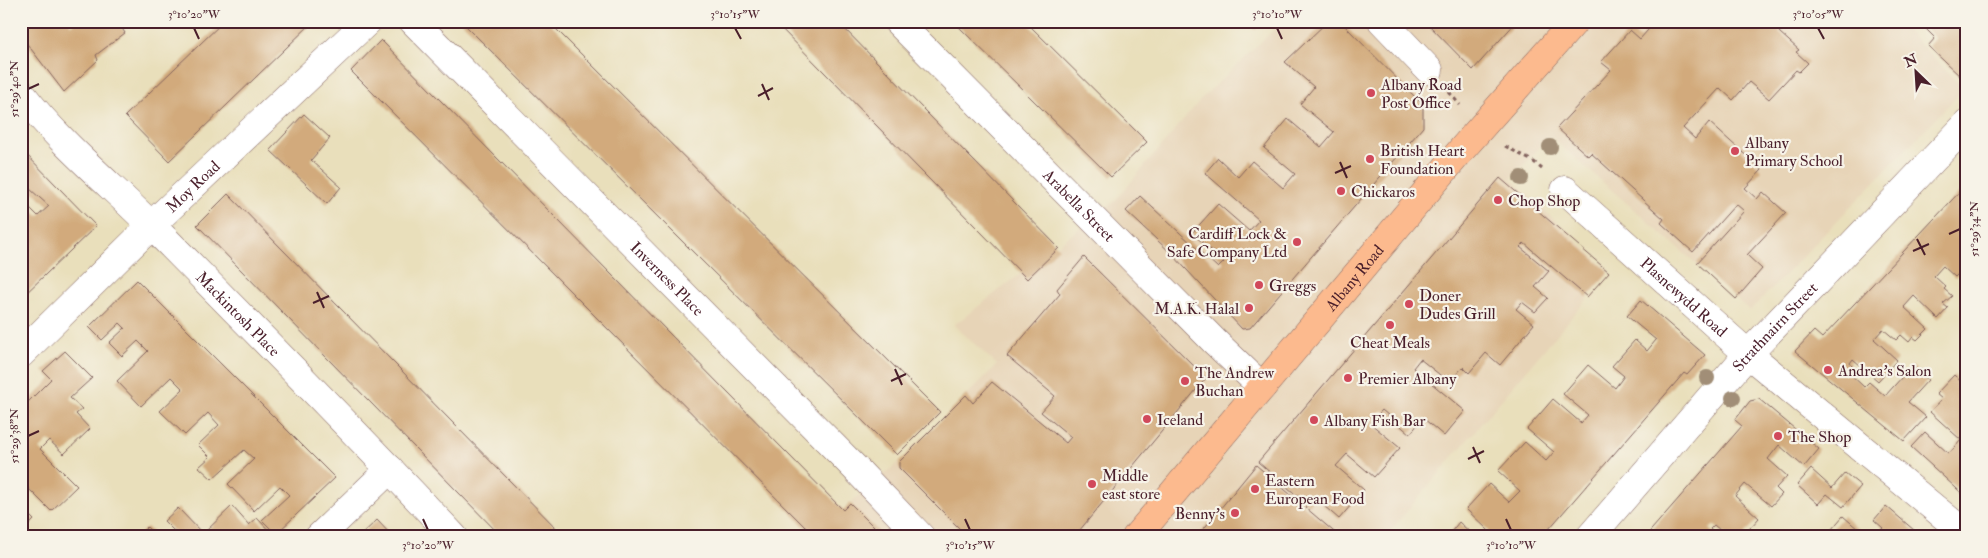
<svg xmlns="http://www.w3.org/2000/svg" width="1988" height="558" viewBox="0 0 1988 558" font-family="'IM FELL Double Pica',serif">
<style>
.built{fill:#e7d4b7}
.building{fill:#d2aa7c}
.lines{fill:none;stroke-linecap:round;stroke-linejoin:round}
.minor-casing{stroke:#82625d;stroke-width:29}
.major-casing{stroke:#82625d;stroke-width:29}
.path{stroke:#82625d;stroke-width:3;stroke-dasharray:4 4;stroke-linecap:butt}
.minor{stroke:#fff;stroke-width:28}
.major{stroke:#fcba8e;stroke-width:28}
.tree{fill:#a18e77}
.ticks{fill:none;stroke:#4a1f2b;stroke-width:2}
.poi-dot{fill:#d1495b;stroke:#f7f3e8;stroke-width:2}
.labels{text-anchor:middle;stroke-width:4.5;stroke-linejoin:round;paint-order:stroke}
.poi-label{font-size:16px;fill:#4a1f2b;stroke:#f7f3e8;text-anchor:start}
.street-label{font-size:16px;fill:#4a1f2b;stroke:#f7f3e8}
.neatline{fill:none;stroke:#4a1f2b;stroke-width:2}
.ticks-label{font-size:12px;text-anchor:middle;fill:#4a1f2b}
</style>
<rect width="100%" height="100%" fill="#f7f3e8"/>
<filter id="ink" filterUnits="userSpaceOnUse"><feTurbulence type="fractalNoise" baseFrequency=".02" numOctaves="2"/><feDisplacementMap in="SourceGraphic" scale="10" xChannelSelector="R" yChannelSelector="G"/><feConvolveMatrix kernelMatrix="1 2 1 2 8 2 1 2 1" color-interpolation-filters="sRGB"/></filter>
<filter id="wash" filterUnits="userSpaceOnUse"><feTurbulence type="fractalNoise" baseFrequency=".0096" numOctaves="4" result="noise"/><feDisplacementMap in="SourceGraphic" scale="20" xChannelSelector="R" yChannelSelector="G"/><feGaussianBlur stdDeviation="1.12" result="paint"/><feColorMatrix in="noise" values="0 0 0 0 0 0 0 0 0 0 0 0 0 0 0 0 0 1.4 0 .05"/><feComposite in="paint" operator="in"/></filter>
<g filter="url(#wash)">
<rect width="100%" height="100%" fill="#e9dfbb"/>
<!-- built -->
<path class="built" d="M1283 21H1898L1964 89 1750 311 1550 136 1511 179 1610 272 1385 537H816L850 503 899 462 997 365 954 325 1115 201 1203 97Z"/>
<g id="blocks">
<!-- building -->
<path class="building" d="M21 21H68L71 26 77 21H117L125 33 96 55 98 60 64 92 21 36Z
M224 21H314L169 161 125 116Z
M461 21H548L940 412 897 455Z
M774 21H837L1059 248 1027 279Z
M953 21H1025L1147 142 1111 177Z
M1247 21H1263L1255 30Z
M1328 21H1340L1423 105V127L1250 328 1242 329 1172 254 1126 211 1140 196 1218 268 1224 262 1192 233 1218 204 1249 231 1259 220 1205 173 1218 158 1238 177 1252 161 1283 188 1295 174 1264 148 1288 119 1321 147 1334 132 1300 104 1314 87 1285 62Z
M1425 21H1517L1473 70Z
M1656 21H1789L1779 32 1799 50 1796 52 1808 63 1799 72 1796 70 1769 99 1749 82 1733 100 1720 88 1683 128 1695 139 1709 122 1762 170 1745 188 1757 199 1763 192 1786 213 1747 255 1762 269 1736 299 1697 263 1744 211 1736 204 1693 252 1661 223 1664 219 1591 153 1588 156 1557 128 1611 70 1601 62 1630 30 1640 39Z
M1926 21H1947L1953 27 1957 23 1955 21H1967V76L1964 74 1961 77 1928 46 1935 38 1922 25Z
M381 40 843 510 850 503 884 537H815L351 71Z
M304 114 330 138 311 160 341 187 327 204 270 150Z
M21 149 96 226 21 298V201L22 200 38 216 49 206 21 181Z
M1500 178 1609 272 1587 297 1524 243 1520 247 1549 271 1535 287 1548 298 1535 312 1522 302 1516 309 1534 324 1500 365 1486 353 1469 373 1463 367 1449 382 1420 359 1413 368 1465 411 1444 436 1423 418 1410 434 1382 410 1370 423 1400 448 1374 477 1347 454 1336 466 1364 490 1339 519 1315 498 1308 505 1258 462Z
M1967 184V240L1963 244 1967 248V265L1955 277 1943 266 1934 276 1946 287 1944 289 1952 296 1943 304 1948 308 1938 319 1914 296 1904 307 1928 329 1917 340 1913 337 1909 342 1901 335 1896 340 1883 329 1874 339 1897 360 1878 381 1853 359 1850 363 1852 366 1847 371 1864 387 1869 382 1885 396 1912 366 1928 380 1908 402 1926 417 1904 441 1795 351 1814 331 1822 338Z
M228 194 565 537H502L197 225Z
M1084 257 1206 378 1074 537H968L899 468V462L966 395 973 403 992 382 1066 443 1071 437 1041 412 1055 396 1007 356 1060 294 1057 289Z
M137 280 335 478 276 534 262 520 289 495 280 486 254 511 228 484 254 459 244 450 212 479 199 467 210 457 198 445 219 425 208 413 185 435 160 411 183 389 171 377 141 406 117 381 148 351 138 341 122 356 109 343 125 328 120 323 102 340 89 327Z
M1641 300 1705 355 1687 375 1684 373 1542 537H1483L1489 531 1466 509 1489 484 1509 502 1520 491 1498 471 1525 442 1546 461 1554 452 1527 429 1553 399 1581 423 1588 415 1563 394 1588 365 1615 388 1624 376 1612 366 1635 340 1647 351 1656 340 1627 316Z
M65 351 92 378 70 398 82 409 76 414 90 429 64 454 49 440 40 449 77 486 51 511 21 481V409L51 379 43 371Z
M1954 375 1967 387V498L1911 447 1925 432 1949 454 1961 440 1930 412 1942 399 1936 394Z
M1759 399 1819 449 1804 467 1779 445 1768 459 1787 476 1776 488 1782 494 1771 506 1745 484 1735 496 1759 518 1742 537H1728L1714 525 1710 529 1718 537H1645L1742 426 1735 420 1750 401Z
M1256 465 1340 537H1197Z
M1811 469 1832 488 1845 473 1861 486 1843 507 1827 494 1818 504 1797 485Z
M21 501 27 506 23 509 34 520 21 533Z
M232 506 249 525 257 518 275 537H180L164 521 178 508 203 534Z
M1886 506 1922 537H1874L1883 528 1874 520Z
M1843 516 1867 537H1825Z
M377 520 393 537H359Z
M1459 522 1475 537H1447Z
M147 527 157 537H137Z"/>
</g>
</g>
<g filter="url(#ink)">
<use href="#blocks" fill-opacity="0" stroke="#82625d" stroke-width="1"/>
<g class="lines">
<!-- minor casing -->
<g class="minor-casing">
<g id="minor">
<path id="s1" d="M413 21 854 467 921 537"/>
<path id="s2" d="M897 21 1214 341 1262 387"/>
<path d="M1382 21 1429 70"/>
<path id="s3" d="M21 93C62 146 115 188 162 236 260 335 358 435 454 537"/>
<path id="s4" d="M1565 190 1748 354 1967 535"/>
<path id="s5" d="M21 354 163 214 368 21"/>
<path d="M319 537 390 469"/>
<path id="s6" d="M1590 537 1748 354 1967 124"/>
</g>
</g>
<!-- major casing -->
<g class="major-casing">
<g id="major">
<path id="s7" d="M1136 537 1463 148 1575 21"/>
</g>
</g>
<!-- path -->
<path class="path" d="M1449 92 1460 105
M1505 146 1534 162 1542 169"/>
<!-- minor -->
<use href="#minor" class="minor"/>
<!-- major -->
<use href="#major" class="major"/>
</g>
<!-- trees -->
<g class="tree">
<circle cx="1550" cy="147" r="8"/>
<circle cx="1521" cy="178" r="8"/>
<circle cx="1707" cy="378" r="8"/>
<circle cx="1733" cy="398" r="8"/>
</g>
</g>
<!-- ticks -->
<path class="ticks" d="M194 28 199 39M735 28 741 39M1277 28 1282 39M1818 28 1824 39M762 84 769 100M28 89 39 84M758 96 773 88M1340 162 1347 178M1335 173 1351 166M1949 234 1960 229M1917 239 1925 255M1913 251 1929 244M317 292 324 308M313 303 329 296M895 369 902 385M891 381 906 374M28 436 39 431M1473 447 1480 463M1468 459 1484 451M423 519 428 530M965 519 970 530M1506 519 1511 530"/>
<!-- markers -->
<g class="poi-dot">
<circle cx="1371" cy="93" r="5"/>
<circle cx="1735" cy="151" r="5"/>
<circle cx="1370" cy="159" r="5"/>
<circle cx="1341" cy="191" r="5"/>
<circle cx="1498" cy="200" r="5"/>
<circle cx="1297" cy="242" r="5"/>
<circle cx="1259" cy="285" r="5"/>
<circle cx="1409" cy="304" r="5"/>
<circle cx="1249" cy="308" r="5"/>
<circle cx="1390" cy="325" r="5"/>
<circle cx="1828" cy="370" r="5"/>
<circle cx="1348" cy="378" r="5"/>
<circle cx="1185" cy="381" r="5"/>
<circle cx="1147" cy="419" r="5"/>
<circle cx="1314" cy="420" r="5"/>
<circle cx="1778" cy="436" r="5"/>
<circle cx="1092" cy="484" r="5"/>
<circle cx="1255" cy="489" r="5"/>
<circle cx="1235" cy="513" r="5"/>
</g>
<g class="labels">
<!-- poi labels -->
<g class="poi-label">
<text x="1381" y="90">Albany Road<tspan x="1381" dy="18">Post Office</tspan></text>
<text x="1745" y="148">Albany<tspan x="1745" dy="18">Primary School</tspan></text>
<text x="1380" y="156">British Heart<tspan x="1380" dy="18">Foundation</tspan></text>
<text x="1351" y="197">Chickaros</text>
<text x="1508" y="206">Chop Shop</text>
<text x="1287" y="239" text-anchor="end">Cardiff Lock &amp;<tspan x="1287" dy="18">Safe Company Ltd</tspan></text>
<text x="1269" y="291">Greggs</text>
<text x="1419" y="301">Doner<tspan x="1419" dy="18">Dudes Grill</tspan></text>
<text x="1239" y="314" text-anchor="end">M.A.K. Halal</text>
<text x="1390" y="348" text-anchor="middle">Cheat Meals</text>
<text x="1838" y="376">Andrea's Salon</text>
<text x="1195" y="378">The Andrew<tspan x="1195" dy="18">Buchan</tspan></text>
<text x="1358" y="384">Premier Albany</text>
<text x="1157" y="425">Iceland</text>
<text x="1324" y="426">Albany Fish Bar</text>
<text x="1788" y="442">The Shop</text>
<text x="1102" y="481">Middle<tspan x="1102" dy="18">east store</tspan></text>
<text x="1265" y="486">Eastern<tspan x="1265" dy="18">European Food</tspan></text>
<text x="1225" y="519" text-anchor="end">Benny's</text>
</g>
<!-- street labels -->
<g class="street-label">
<text dy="6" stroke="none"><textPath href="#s5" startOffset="240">Moy Road</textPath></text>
<text dy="6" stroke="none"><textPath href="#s2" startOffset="259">Arabella Street</textPath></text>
<text dy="6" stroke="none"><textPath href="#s1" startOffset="362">Inverness Place</textPath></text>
<text dy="6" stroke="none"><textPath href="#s7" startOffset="339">Albany Road</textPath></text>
<text dy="6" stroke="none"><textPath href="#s4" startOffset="160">Plasnewydd Road</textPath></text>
<text dy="6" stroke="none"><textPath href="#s3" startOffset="310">Mackintosh Place</textPath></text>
<text dy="6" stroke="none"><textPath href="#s6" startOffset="280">Strathnairn Street</textPath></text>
</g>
</g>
<!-- margin -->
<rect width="1988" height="558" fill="none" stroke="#f7f3e8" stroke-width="55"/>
<!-- north arrow -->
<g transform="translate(1916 72) rotate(335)" stroke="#f7f3e8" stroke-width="4" paint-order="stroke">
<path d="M0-4L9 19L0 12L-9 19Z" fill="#4a1f2b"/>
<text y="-8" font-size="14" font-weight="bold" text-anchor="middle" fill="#4a1f2b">N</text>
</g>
<rect x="28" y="28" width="1932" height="502" class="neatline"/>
<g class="ticks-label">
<text x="194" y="18">3°10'20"W</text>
<text x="735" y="18">3°10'15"W</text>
<text x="1277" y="18">3°10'10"W</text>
<text x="1818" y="18">3°10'05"W</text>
<text transform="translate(14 89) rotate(-90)" y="4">51°29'40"N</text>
<text transform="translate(1974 229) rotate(-90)" y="4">51°29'34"N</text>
<text transform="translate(14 436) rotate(-90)" y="4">51°29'38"N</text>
<text x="428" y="549">3°10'20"W</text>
<text x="970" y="549">3°10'15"W</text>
<text x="1511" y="549">3°10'10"W</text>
</g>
</svg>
